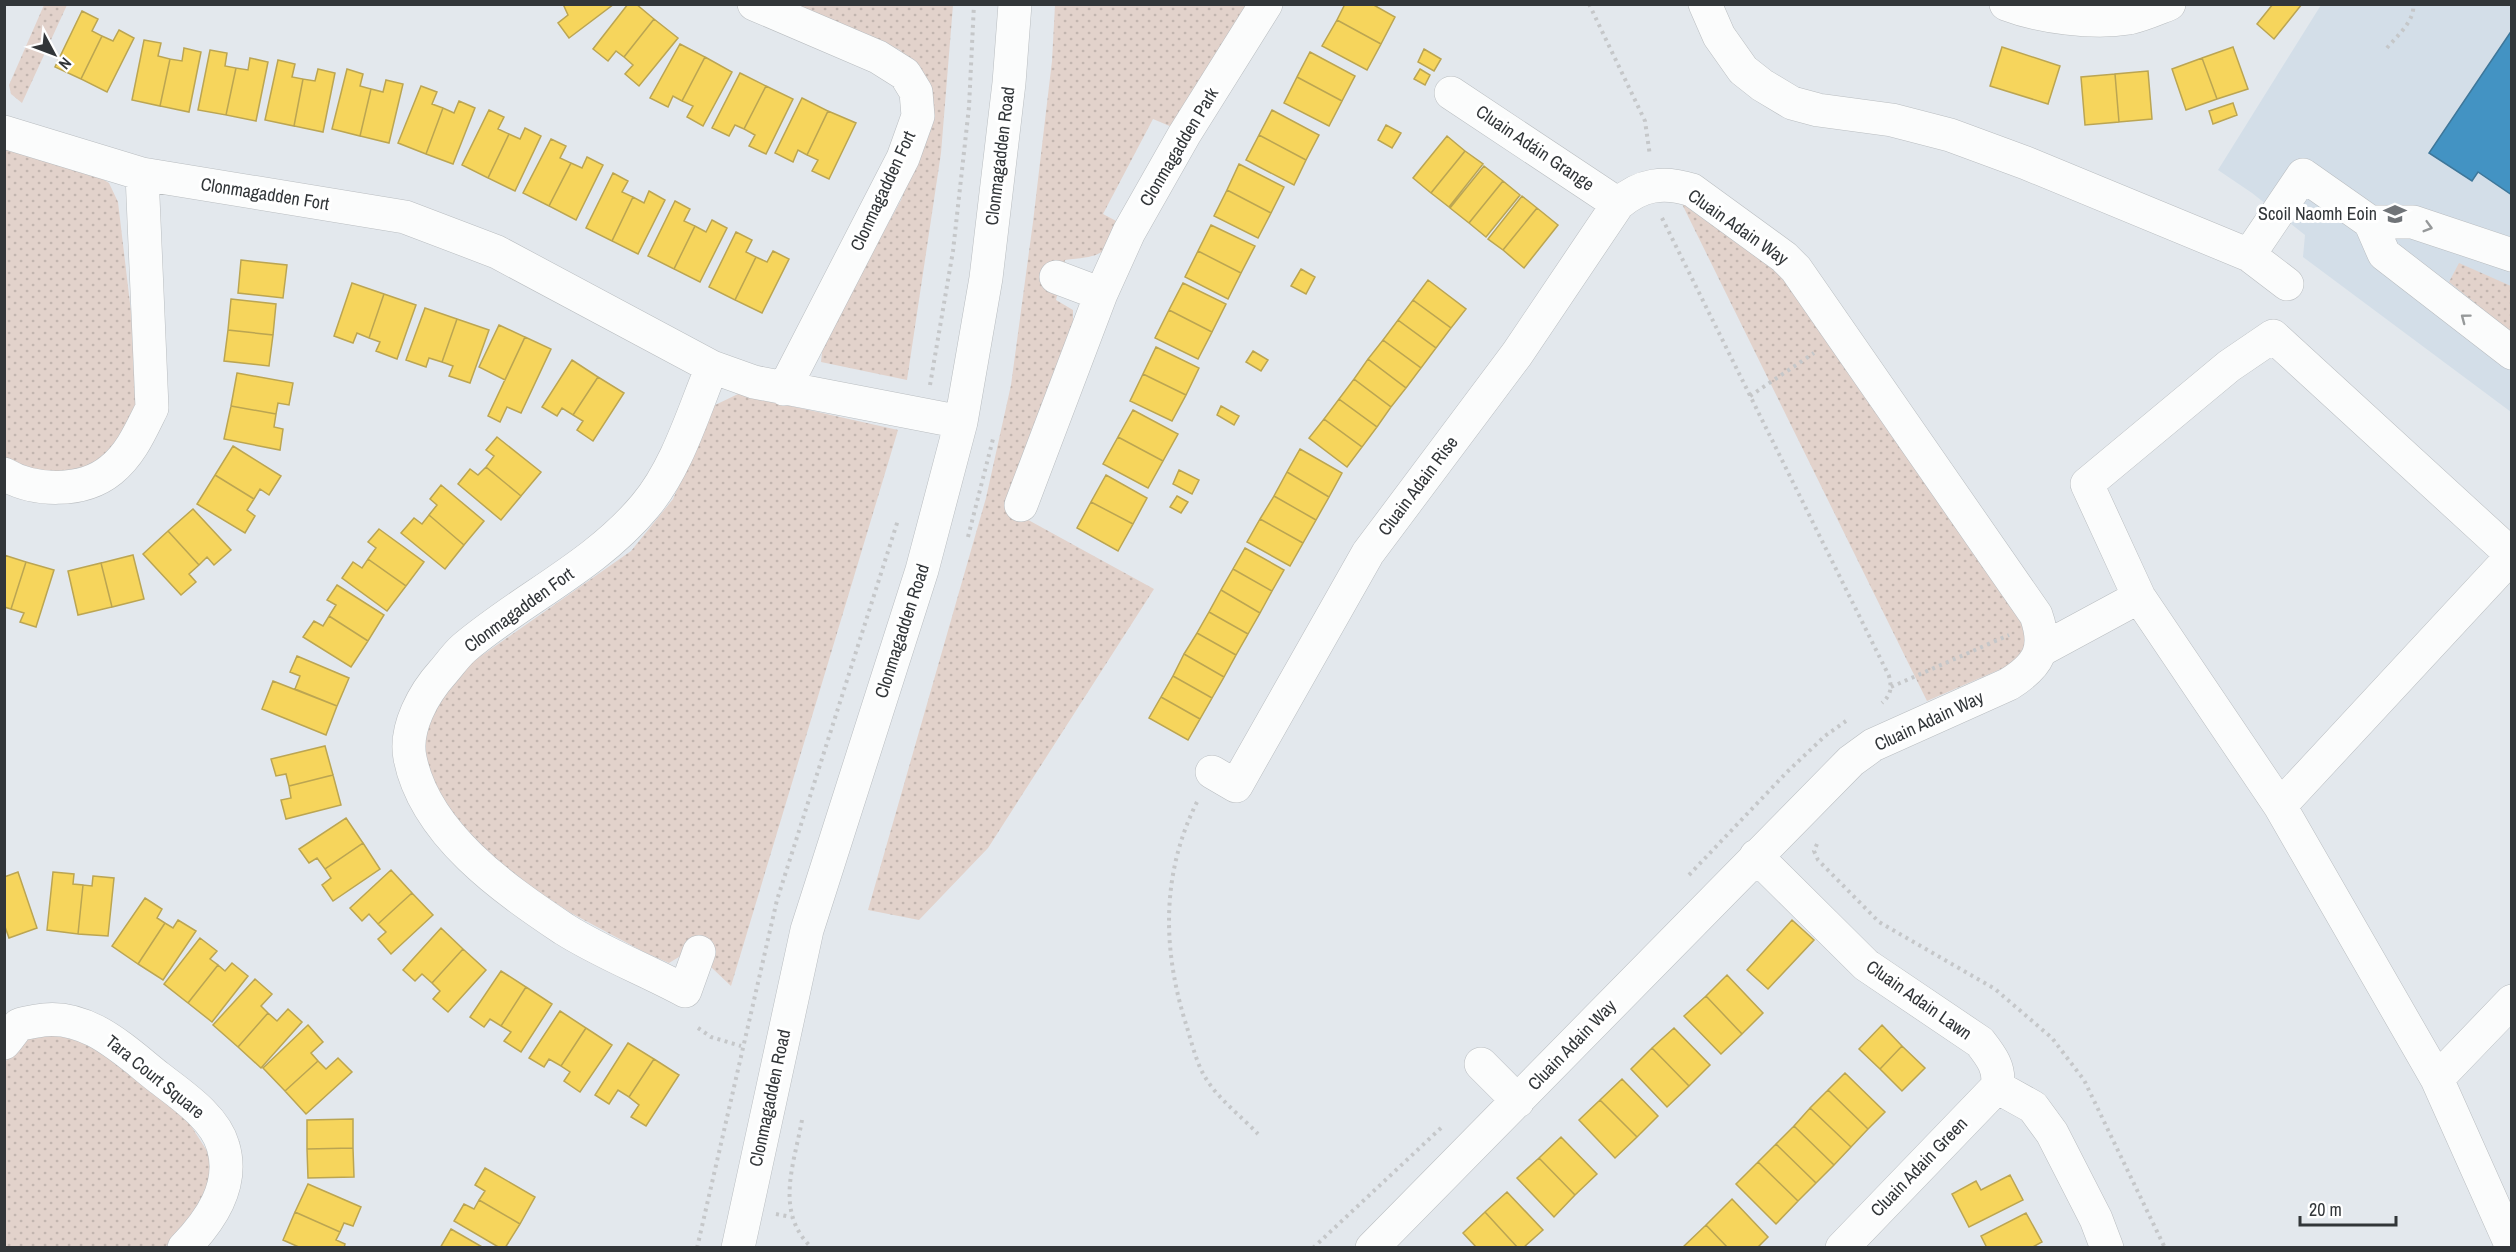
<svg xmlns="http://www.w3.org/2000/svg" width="2516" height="1252" viewBox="0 0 2516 1252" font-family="'Archivo Narrow',sans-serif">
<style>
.built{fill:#d3dee8}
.grass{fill:url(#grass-dots)}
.homes{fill:#f6d55c;stroke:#bba552;stroke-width:1.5}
.schools{fill:#4393c3;stroke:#3e779a;stroke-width:1.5}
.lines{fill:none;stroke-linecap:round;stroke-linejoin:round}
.minor-casing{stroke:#b9bdc0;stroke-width:34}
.path{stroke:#c5c7c9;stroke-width:4;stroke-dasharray:3 4.5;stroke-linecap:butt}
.minor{stroke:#fbfcfc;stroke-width:33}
.oneway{stroke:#96999a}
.labels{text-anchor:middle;stroke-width:6;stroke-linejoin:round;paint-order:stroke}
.street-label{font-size:18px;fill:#323639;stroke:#fff}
.poi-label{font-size:18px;fill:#323639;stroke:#fff;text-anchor:end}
</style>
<defs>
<pattern id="grass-dots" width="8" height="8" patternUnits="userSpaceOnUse" patternTransform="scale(1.5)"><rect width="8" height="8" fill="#e2d2cb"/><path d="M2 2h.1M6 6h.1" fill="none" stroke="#c2b5af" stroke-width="1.8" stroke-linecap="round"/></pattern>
</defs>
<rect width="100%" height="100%" fill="#e3e8ed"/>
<!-- built -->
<path class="built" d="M2321 5H2511V412L2303 257 2305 235 2252 193 2218 170Z"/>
<!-- grass -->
<path class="grass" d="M44 5H67L22 103 11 94 9 85Z
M794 5H953L941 153 907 380 821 362 823 343 901 200 927 125 926 82 900 50Z
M1055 5H1250L1172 127 1153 119 1103 214 1120 223C1106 257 1100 256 1065 260L1056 300 1073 310V326L1010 510 1154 589 988 848 919 920 868 910 986 498 1011 385 1033 222 1052 61Z
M4 146 87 169 109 183 118 202 140 388 136 410 111 455 69 474 39 472 5 459Z
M1682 204 1702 207 1802 291 2030 625 2024 659 1927 701Z
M2459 263 2511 286V332L2449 282Z
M738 394 898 430 731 986 692 949 669 963 644 952 571 913 509 872 469 835 441 796 427 766 425 739 438 698 464 668 631 551 673 499 713 406Z
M58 1035 92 1045 186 1118 209 1154 214 1174 191 1222 165 1247 5 1248V1062L25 1039Z"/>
<!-- homes -->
<path class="homes" d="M563 4H614L569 38 558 23 568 15Z
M628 4H636L654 19 624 57 616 51 608 61 593 49Z
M1345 4H1372L1395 17 1381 44 1337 20Z
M2273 4H2302L2274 39 2257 24Z
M82 11 98 19 92 31 102 36 81 79 55 67Z
M654 19 678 38 639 86 625 74 633 65 624 57Z
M1337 20 1381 44 1367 70 1322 46Z
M119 30 134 38 107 92 81 79 102 36 113 41Z
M144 40 161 43 158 56 170 59 160 106 132 100Z
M680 44 705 57 682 101 673 96 668 107 650 98Z
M2002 47 2060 66 2048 104 1990 86Z
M2233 47 2248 89 2217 99 2202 58Z
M184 48 201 52 189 112 160 106 170 59 182 61Z
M1424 49 1441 59 1434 71 1418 62Z
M210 50 227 53 225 66 236 68 226 115 198 110Z
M1310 52 1355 76 1342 101 1297 77Z
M705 57 732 72 703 126 687 117 693 106 682 101Z
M250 58 268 62 256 121 226 115 236 68 248 70Z
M2202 58 2217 99 2186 110 2172 69Z
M278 60 295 64 292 77 303 79 294 126 265 120Z
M318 69 335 73 323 132 294 126 303 79 315 81Z
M347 69 363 74 360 86 371 89 360 136 332 129Z
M1420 69 1430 75 1425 85 1414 79Z
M2148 71 2152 119 2119 122 2115 74Z
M740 73 766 86 744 129 735 125 729 136 712 128Z
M2115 74 2119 122 2085 125 2081 77Z
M1297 77 1342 101 1329 126 1284 103Z
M386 80 403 84 389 143 360 136 371 89 383 92Z
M421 86 437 92 432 104 443 108 426 154 398 143Z
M766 86 793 99 766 154 749 146 755 135 744 129Z
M802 98 828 111 807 155 798 150 793 162 775 153Z
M459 101 475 108 453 164 426 154 443 108 454 113Z
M2233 103 2237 115 2213 124 2209 111Z
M489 110 504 117 498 129 509 134 488 178 462 165Z
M1272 110 1319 135 1306 160 1259 135Z
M828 111 856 123 829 179 812 171 818 160 807 155Z
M1386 125 1401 133 1392 148 1378 140Z
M525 128 541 136 515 191 488 178 509 134 520 139Z
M1259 135 1306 160 1294 185 1246 160Z
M1447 136 1465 151 1431 193 1413 178Z
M551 139 566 146 560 158 571 163 549 206 523 193Z
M1465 151 1483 164 1449 207 1431 193Z
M587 157 603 165 576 220 549 206 571 163 582 168Z
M1239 164 1284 187 1271 213 1227 190Z
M1484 166 1503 181 1469 223 1450 208Z
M613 173 628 181 622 192 633 197 612 241 586 228Z
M1503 181 1520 195 1486 237 1469 223Z
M1227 190 1271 213 1258 238 1214 216Z
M649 191 665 200 638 254 612 241 633 197 644 203Z
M1522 196 1537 208 1503 250 1488 239Z
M675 201 690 209 684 221 695 226 674 269 648 256Z
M1537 208 1558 225 1524 268 1503 250Z
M712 220 727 228 700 282 674 269 695 226 706 232Z
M1211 225 1255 246 1241 273 1198 251Z
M736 232 752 240 746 252 756 257 735 300 709 287Z
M773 251 789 259 762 313 735 300 756 257 767 262Z
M1198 251 1241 273 1228 299 1185 277Z
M241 260 287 265 283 298 238 293Z
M1301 269 1315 277 1306 294 1291 286Z
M1428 280 1466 309 1451 328 1413 300Z
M352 283 384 294 369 338 357 333 353 343 334 336Z
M1183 283 1226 304 1212 332 1169 310Z
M384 294 416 305 397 359 376 351 380 342 369 338Z
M231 299 276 304 273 335 228 330Z
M1413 300 1451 328 1436 348 1398 320Z
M425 308 457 319 442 362 429 358 426 367 406 360Z
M1169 310 1212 332 1198 359 1155 338Z
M457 319 489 330 470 383 449 376 453 366 442 362Z
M1398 320 1436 348 1421 368 1383 340Z
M499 325 525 337 505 380 479 367Z
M228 330 273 335 269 366 224 361Z
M525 337 551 349 521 413 507 407 500 422 488 416Z
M1383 340 1421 368 1406 388 1368 359Z
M1156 347 1199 368 1186 395 1143 374Z
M1253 351 1268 360 1261 371 1246 362Z
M1368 359 1406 388 1391 407 1354 379Z
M572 360 598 377 573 415 562 408 557 416 542 407Z
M237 373 293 383 289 405 278 403 276 414 231 406Z
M1143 374 1186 395 1172 421 1130 401Z
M598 377 624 393 593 441 577 430 583 421 573 415Z
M1354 379 1391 407 1377 427 1339 399Z
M1339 399 1377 427 1362 447 1324 419Z
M231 406 276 414 274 427 283 429 280 450 224 439Z
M1221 406 1239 416 1234 425 1217 415Z
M1133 410 1178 434 1163 461 1118 437Z
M1324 419 1362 447 1347 467 1309 438Z
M497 437 541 472 521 496 486 467 494 456 486 450Z
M1118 437 1163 461 1148 488 1103 464Z
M233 446 281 476 269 495 260 489 254 499 215 475Z
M1300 449 1342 473 1329 497 1287 472Z
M486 467 521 496 501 520 458 484 470 469 478 475Z
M1179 470 1199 480 1192 494 1173 484Z
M1287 472 1329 497 1316 520 1274 496Z
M215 475 254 499 247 510 255 516 245 533 197 504Z
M1106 475 1147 498 1133 524 1091 502Z
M441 485 484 521 464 545 429 515 437 505 430 499Z
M1177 496 1188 502 1181 513 1170 507Z
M1274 496 1316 520 1303 543 1260 519Z
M1091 502 1133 524 1118 551 1077 528Z
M193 509 231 550 214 565 207 557 199 565 168 531Z
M429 515 464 545 445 569 401 533 414 518 422 524Z
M1260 519 1303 543 1290 566 1247 542Z
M379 529 424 562 406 586 368 559 376 548 368 542Z
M168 531 199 565 189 574 196 582 181 595 143 554Z
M1245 548 1284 570 1272 591 1233 569Z
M4 555 26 562 11 609 4 607Z
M133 555 144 599 112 607 101 563Z
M368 559 406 586 387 611 342 578 353 562 362 568Z
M26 562 54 570 36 627 20 622 24 613 11 609Z
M101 563 112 607 78 615 68 571Z
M1233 569 1272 591 1260 613 1221 590Z
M337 585 384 615 368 641 329 616 336 605 327 600Z
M1221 590 1260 613 1248 634 1209 612Z
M1209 612 1248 634 1236 655 1197 633Z
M329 616 368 641 351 667 303 637 314 621 323 626Z
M1197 633 1236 655 1224 677 1184 654Z
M1184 654 1224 677 1212 698 1173 676Z
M297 656 349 678 337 706 295 689 300 676 290 672Z
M1173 676 1212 698 1200 719 1161 697Z
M273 681 337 706 326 735 262 709Z
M1161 697 1200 719 1188 740 1149 718Z
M325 746 333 775 289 786 286 774 276 776 271 759Z
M333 775 341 805 286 819 281 800 291 798 289 786Z
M346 818 363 843 325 869 317 858 309 863 299 849Z
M363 843 380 869 333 901 322 885 331 878 325 869Z
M391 870 412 893 378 924 369 914 362 921 350 908Z
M18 872 37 928 9 938 4 924V877Z
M53 872 74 874 73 884 83 885 78 934 47 930Z
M93 876 114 878 108 936 78 934 83 885 92 886Z
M412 893 433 915 391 954 378 939 386 932 378 924Z
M145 898 162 909 157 918 165 923 138 964 112 946Z
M178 920 196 931 163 980 138 964 165 923 173 928Z
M1792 920 1814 940 1768 989 1747 970Z
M441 928 463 949 432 983 422 974 415 981 403 970Z
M200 938 217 951 210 959 218 965 188 1003 164 984Z
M463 949 486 970 448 1012 433 999 440 991 432 983Z
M232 963 248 976 212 1022 188 1003 218 965 225 971Z
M501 971 526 987 501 1026 490 1019 484 1027 470 1017Z
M1727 975 1763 1013 1742 1034 1706 996Z
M255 979 272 994 261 1006 268 1013 238 1047 213 1025Z
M526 987 552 1004 521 1052 504 1041 511 1032 501 1026Z
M1706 996 1742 1034 1721 1054 1684 1016Z
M288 1009 302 1022 261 1068 238 1047 268 1013 277 1021Z
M560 1011 586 1028 561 1066 549 1059 544 1067 529 1058Z
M308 1025 323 1042 311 1053 318 1061 285 1091 263 1068Z
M1882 1025 1902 1046 1880 1069 1859 1049Z
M586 1028 612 1045 580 1092 564 1081 570 1072 561 1066Z
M1674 1028 1710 1065 1689 1086 1652 1048Z
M628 1043 654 1059 629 1097 618 1090 609 1104 595 1095Z
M1902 1046 1925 1068 1902 1091 1880 1069Z
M1652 1048 1689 1086 1667 1107 1631 1069Z
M338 1058 352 1072 306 1114 285 1091 318 1061 326 1069Z
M654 1059 679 1075 646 1126 631 1117 639 1105 629 1097Z
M1845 1073 1885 1112 1868 1129 1828 1090Z
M1622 1079 1658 1116 1637 1137 1600 1100Z
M1828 1090 1868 1129 1851 1147 1810 1108Z
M1600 1100 1637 1137 1615 1158 1579 1120Z
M1810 1108 1851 1147 1834 1165 1794 1126Z
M353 1119V1148L307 1149V1120Z
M1794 1126 1834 1165 1816 1183 1776 1144Z
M1561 1137 1597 1174 1575 1195 1539 1158Z
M1776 1144 1816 1183 1798 1201 1758 1162Z
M353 1148 354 1177 308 1178 307 1149Z
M1539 1158 1575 1195 1554 1217 1517 1178Z
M1758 1162 1798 1201 1776 1224 1736 1184Z
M485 1168 535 1197 520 1224 479 1200 485 1191 475 1185Z
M2010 1175 2023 1200 1969 1227 1952 1194 1976 1181 1981 1190Z
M308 1184 361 1207 353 1226 344 1223 340 1232 295 1212Z
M1507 1192 1543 1230 1523 1248H1518L1485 1212Z
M1732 1199 1768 1237 1757 1248H1728L1706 1225Z
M479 1200 520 1224 505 1248H500L454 1221 464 1204 474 1209Z
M295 1212 340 1232 336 1240 345 1244 344 1248H301L283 1240Z
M1485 1212 1518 1248H1477L1463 1233Z
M2026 1213 2042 1242 2031 1248H1987L1981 1236Z
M1706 1225 1728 1248H1682Z
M451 1229 484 1248H440Z"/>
<!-- schools -->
<path class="schools" d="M2512 30V195L2478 172 2472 181 2429 153Z"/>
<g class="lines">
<!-- minor casing -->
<g class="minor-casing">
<path id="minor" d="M754 4 878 57 905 74 916 92 918 116 903 158 784 389
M1705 4 1719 36 1743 70 1762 85 1792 103 1818 110 1892 120 1950 135 2026 163 2249 255 2287 284
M2006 4C2040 17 2093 24 2129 18 2143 15 2156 9 2169 4
M1451 93 1618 204
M4 132 142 174 405 217 497 252 712 367 754 382 961 422
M2370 222 2384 254 2512 353
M2249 255 2303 175 2370 222H2413L2512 255
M1056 277 1101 294
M4 474C34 492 83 493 111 470 131 454 141 430 152 408L142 174
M1021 505 1101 294 1129 232 1184 135 1266 4
M2139 597 2280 806 2512 556
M2041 650 2139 597 2087 484 2229 366 2273 336 2512 555
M1212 772 1236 786 1368 553 1517 354 1618 204C1641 184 1664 181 1692 190L1784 257 1796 269 2036 615C2048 649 2039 665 2009 684L1873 745 1851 761 1372 1248
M2280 806 2437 1079 2512 1001
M1756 856 1866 965 1980 1042C1991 1056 2001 1069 1997 1087L2033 1107 2052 1133 2096 1219 2107 1248
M699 952 685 991C646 970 602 953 564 929 504 889 425 834 410 758 404 728 424 693 443 672 450 664 456 655 464 648 523 598 595 566 645 506 677 468 693 413 712 367
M4 1043C9 1038 14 1029 19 1025 24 1023 32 1022 37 1021 85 1011 124 1050 158 1077 181 1095 215 1117 223 1146 235 1186 210 1221 184 1248
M1481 1064 1518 1101
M2437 1079 2512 1247
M738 1248 807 930 922 570 961 422 986 278 1009 83 1015 4
M1842 1248 1997 1087"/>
</g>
<!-- path -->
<path class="path" d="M1589 4 1645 121 1650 156
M2387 48C2396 37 2416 20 2413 4
M1662 218 1889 676C1892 688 1891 695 1882 703
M930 385 953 251 969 107 974 4
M1750 396 1814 353
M968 537 993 439
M1891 687 2009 635
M1197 802C1162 872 1162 946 1185 1021 1191 1039 1195 1060 1205 1077 1218 1099 1241 1116 1258 1134
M1817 844 1814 851 1818 860 1879 922 1995 989 2052 1038 2084 1080 2165 1248
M1689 875 1787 772 1825 736 1846 721
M698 1028 711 1037 741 1046
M802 1120C794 1165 774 1212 812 1248
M776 1214 791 1217
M697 1248 777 900 898 520
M1313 1248 1442 1127"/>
<!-- minor -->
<use href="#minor" class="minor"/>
</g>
<!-- one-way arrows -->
<defs><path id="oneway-chevron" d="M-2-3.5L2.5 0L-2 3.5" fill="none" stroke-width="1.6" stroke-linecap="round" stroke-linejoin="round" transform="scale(1.5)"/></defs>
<g class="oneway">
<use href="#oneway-chevron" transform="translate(2428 227) rotate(16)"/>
<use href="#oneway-chevron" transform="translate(2465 318) rotate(-143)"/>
</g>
<!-- icons -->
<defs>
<g id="school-bare" transform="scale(1.8)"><path d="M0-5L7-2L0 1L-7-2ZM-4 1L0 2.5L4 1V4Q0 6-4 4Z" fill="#707478" stroke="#fff" stroke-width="2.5" paint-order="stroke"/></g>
</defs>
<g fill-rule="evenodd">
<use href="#school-bare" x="2395" y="214"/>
</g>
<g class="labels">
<!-- street labels -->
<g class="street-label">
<text transform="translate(1179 147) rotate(-59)" y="6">Clonmagadden Park</text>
<text transform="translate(1535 148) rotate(34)" y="6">Cluain Adáin Grange</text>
<text transform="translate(1000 156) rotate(-83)" y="6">Clonmagadden Road</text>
<text transform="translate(883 191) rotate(-65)" y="6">Clonmagadden Fort</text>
<text transform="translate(265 194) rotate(9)" y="6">Clonmagadden Fort</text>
<text transform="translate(1738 227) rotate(35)" y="6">Cluain Adain Way</text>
<text transform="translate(1418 486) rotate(-53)" y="6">Cluain Adain Rise</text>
<text transform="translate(519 610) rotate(-36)" y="6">Clonmagadden Fort</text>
<text transform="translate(902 631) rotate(-72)" y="6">Clonmagadden Road</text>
<text transform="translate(1929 721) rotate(-25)" y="6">Cluain Adain Way</text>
<text transform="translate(1919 1000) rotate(35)" y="6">Cluain Adain Lawn</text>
<text transform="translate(1572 1045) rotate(-46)" y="6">Cluain Adain Way</text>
<text transform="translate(155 1077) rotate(39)" y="6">Tara Court Square</text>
<text transform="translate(770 1098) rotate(-78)" y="6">Clonmagadden Road</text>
<text transform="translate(1919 1167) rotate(-46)" y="6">Cluain Adain Green</text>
</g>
<!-- poi labels -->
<g class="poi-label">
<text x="2377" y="220">Scoil Naomh Eoin</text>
</g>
</g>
<!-- border -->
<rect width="2516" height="1252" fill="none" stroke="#323639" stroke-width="12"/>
<!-- north arrow -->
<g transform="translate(54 54) rotate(131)" stroke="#ffffff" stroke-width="4.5" paint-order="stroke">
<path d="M0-4.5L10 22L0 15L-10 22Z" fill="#323639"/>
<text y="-9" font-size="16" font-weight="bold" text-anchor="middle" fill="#323639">N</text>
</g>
<!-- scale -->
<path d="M2300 1216v9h96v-9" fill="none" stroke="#323639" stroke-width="3"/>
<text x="2309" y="1216" font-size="18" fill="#323639" stroke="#ffffff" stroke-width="4.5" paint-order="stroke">20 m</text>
</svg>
